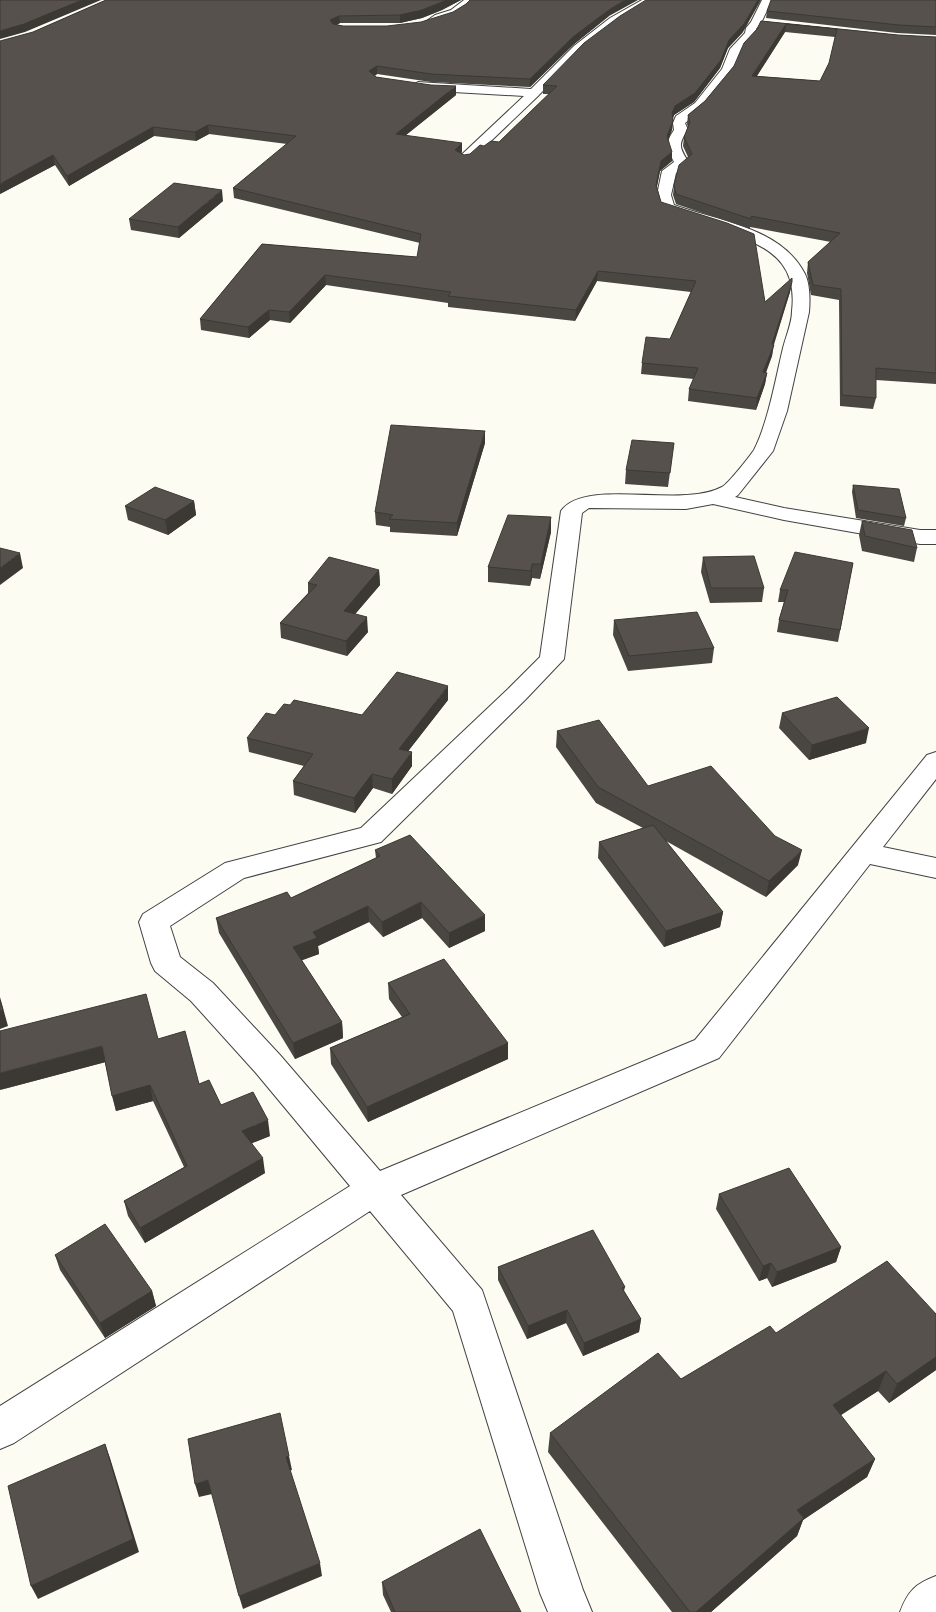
<svg xmlns="http://www.w3.org/2000/svg" width="936" height="1612" viewBox="0 0 936 1612" font-family="'Playfair Display',serif">
<style>
.lines{fill:none;stroke-linecap:round;stroke-linejoin:round}
.street-casing{stroke:#424242;stroke-width:2}
.street{fill:#fff;fill-rule:evenodd}
.wall{fill:#4a4641;fill-rule:evenodd}
.shaded-wall{fill:#3c3935}
.building{fill:#56514c;stroke:#3c3935;fill-rule:evenodd}
</style>
<rect width="100%" height="100%" fill="#fdfcf2"/>
<g class="lines">
<!-- street casing -->
<g class="street-casing">
<path id="street" d="M464 0H476C469 9 436 28 425 25L424 23 435 15 451 10Z
M642 0H655L618 22 582 50 538 96 469 162 464 163 457 159 524 96 418 90 412 86 418 82 531 89 574 46 610 18Z
M762 0H772L761 23 756 29 757 34 741 50 734 70 703 109 685 123 688 130C677 145 680 148 689 163L676 173 671 195 674 205C718 221 781 227 805 274 810 284 810 300 809 312L787 411 773 451 738 495 735 497 784 508 920 530H936V544H920L784 520 713 504 686 509 589 508 582 513 564 659 526 699 381 842 244 878 170 926 180 957 213 983 280 1055 380 1171 695 1040 927 755 936 752V779L883 847 936 858V878L870 864 719 1058 401 1195 482 1290 583 1590 592 1612H548L540 1593 453 1311 370 1211 14 1443 0 1449V1406L350 1186 256 1073 191 1001 155 971 151 963 139 922 143 914 225 863 361 828 508 689 540 657 561 511C585 477 681 509 722 487 729 483 749 457 754 450 768 423 776 377 783 348 786 336 792 323 792 311 794 294 792 277 782 264 762 236 694 223 662 211L657 195 662 171 674 162C667 148 665 143 674 130L673 123 676 116 695 103 722 69 730 49 745 33 746 28 751 22Z
M936 1576V1612H900C908 1591 915 1584 936 1576Z"/>
</g>
<!-- street -->
<use href="#street" class="street"/>
</g>
<!-- wall -->
<path class="wall" d="M106 0H461L442 10 422 18 400 23H340L337 25 343 26H387L609 16 573 45 530 87 431 82 377 74 375 76 376 77 456 95 406 135 462 152 461 153 464 155 470 154 484 146 499 142 549 94H543V85L743 32 728 48 720 68 694 102 674 115 673 119 672 130 668 140 672 161 660 171 657 187 661 202 765 302 792 282 790 292 773 345 772 356 766 373H767L765 384 756 410 688 401 689 389 694 379 641 374 642 363 670 339 691 292 597 281 575 321 448 307V303L326 285 290 323 270 320 249 338 201 330 200 319 262 244 417 257 420 243 234 198 233 188 287 144 209 134 196 141 154 136 69 186 55 165 0 194 33 32Z
M936 0V35L897 33 766 18 767 11Z
M761 21 898 35 936 37V384L876 380V398L873 409 840 406 839 300 811 295 807 273 808 262 831 242 750 227V229L676 204 673 195 674 185 688 157 683 146 684 137 688 127 687 124 688 115 705 101 734 66 757 29ZM785 32 835 37 829 63 820 81 757 76Z
M223 201 179 238 131 230 129 219Z
M485 443 457 536 390 532V527L376 525 375 512Z
M672 457 668 487 625 484 626 470Z
M853 485 906 518 904 526 856 518 852 492Z
M194 501 196 515 168 535 128 520 125 506Z
M551 517V532L540 579 532 578 530 586 488 582V567Z
M862 521 917 548 914 562 862 551 859 535Z
M703 557 764 588 762 602 710 603 701 572Z
M853 563 838 642 777 632 779 620 784 602H778L780 590Z
M379 570 380 585 355 614 368 632 347 656 281 638 280 623 308 593V583Z
M614 620 714 648 712 663 628 671 613 635Z
M448 700 408 751 412 766 392 794 373 788 355 813 294 795 293 781 304 766 249 752 247 738 275 715 290 705 362 715Z
M782 713 866 743 809 760 779 728Z
M557 731 648 786 798 865 766 897 666 841 723 912 720 927 664 947 598 858 599 842 643 828 596 803 556 747Z
M375 850 485 931 449 948 422 918 383 937 369 922 318 946 319 954 301 960 342 1022 343 1038 295 1059 219 933 216 918 291 898 376 858Z
M388 983 508 1043V1059L368 1122 331 1064 330 1048 402 1017 389 999Z
M158 1039 199 1084 221 1105 270 1136 252 1143 265 1173 145 1243 128 1216 124 1201 184 1167 153 1101 116 1111 105 1062 0 1090Z
M719 1194 841 1247 836 1262 772 1287 767 1278 759 1281 716 1209Z
M55 1255 152 1291 156 1306 105 1338 60 1270Z
M498 1267 625 1287 624 1291 641 1319 639 1332 583 1356 566 1323 527 1339 498 1280Z
M936 1314V1370L889 1403 878 1391 840 1415 875 1459 867 1477 803 1520 797 1536 711 1612H672L548 1452 550 1433 681 1379Z
M382 1582 521 1612H391L383 1595Z"/>
<!-- shaded-wall -->
<path class="shaded-wall" d="M82 0H101L25 32 0 39V31Z
M447 0H461L442 10 422 18 400 23V15Z
M625 0H638L609 16 573 45 530 87V79L573 37 610 9Z
M758 0H761L743 32 728 48 720 68 694 102 674 115 671 122 672 113 675 106 729 40Z
M339 16 340 23 330 28V20Z
M786 24 785 32 751 85 752 76Z
M377 66V74L369 79V71Z
M456 86V95L396 143V134Z
M673 121 672 130 666 146 667 136Z
M208 125 209 134 196 141 195 132Z
M153 127 154 136 69 186 67 176Z
M462 143V152L455 159V150Z
M672 152V161L660 171 655 195 656 185 661 161Z
M53 155 55 165 0 194V184Z
M222 190 223 201 179 238 178 227Z
M598 271 597 281 575 321 576 310Z
M325 275 326 285 290 323 289 312Z
M792 282 790 292 772 351 774 345 772 356 761 383 763 372Z
M269 310 270 320 249 338 248 327Z
M767 373 765 384 756 410 757 398Z
M485 431V443L457 536V523Z
M194 501 196 515 168 535 165 520Z
M551 517V532L540 579 541 564Z
M20 553 23 568 0 585V568Z
M532 564V578L530 586 531 571Z
M379 570 380 585 345 626 344 611Z
M367 617 368 632 347 656 346 641Z
M448 686V700L399 763V749Z
M869 728 866 743 809 760 812 745Z
M412 752V766L392 794V779Z
M372 774 373 788 355 813 354 798Z
M802 850 798 865 766 897 769 881Z
M421 902 422 918 383 937 382 922Z
M368 906 369 922 318 946 319 954 295 963 293 947 313 932Z
M723 912 720 927 664 947 666 931Z
M485 915V931L449 948V933Z
M0 997 8 1026 0 1029Z
M342 1022 343 1038 295 1059 293 1043Z
M508 1043V1059L368 1122 367 1107Z
M102 1046 106 1062 0 1090V1073Z
M150 1085 153 1101 116 1111 112 1096Z
M268 1120 270 1136 245 1146 242 1131Z
M263 1158 265 1173 145 1243 140 1228Z
M841 1247 836 1262 772 1287 777 1272Z
M771 1263 767 1278 759 1281 763 1266Z
M152 1291 156 1306 105 1338 100 1323Z
M567 1310 566 1323 527 1339 528 1326Z
M641 1319 639 1332 583 1356 584 1343Z
M936 1357V1370L889 1403 897 1384Z
M886 1371 878 1391 826 1425 833 1405Z
M105 1444 110 1458 139 1552 38 1599 31 1586Z
M289 1456 292 1470 289 1471 286 1457Z
M875 1459 867 1477 803 1520 797 1536 711 1612H696L797 1510Z
M208 1480 212 1494 199 1497 195 1484Z
M320 1563 322 1576 243 1609 239 1596Z"/>
<!-- building -->
<path class="building" d="M0 0H82L24 24 0 31Z
M106 0H447L422 10 400 15 339 16 330 20 333 24 343 26H387L421 22 453 12 466 4 470 0H625L610 9 573 37 530 79 431 74 377 66 369 71 376 77 431 85 456 86 396 134 462 143 455 150 464 155 470 154 480 145 484 146 491 141 499 142 557 86 543 85 584 43 620 16 646 0H758L744 24 729 40 721 60 695 93 675 106 672 113 673 121 667 136 672 152 661 161 656 185 661 202 727 223 754 234 765 302 792 278V282L772 344 774 345 763 372 767 373 757 398 689 389 698 368 642 363 646 337 670 339 696 281 598 271 576 310 448 296 451 292 325 275 289 312 269 310 248 327 200 319 262 244 417 257 421 234 233 188 296 136 208 125 195 132 153 127 67 176 53 155 0 184V41L33 32Z
M771 0H936V27L899 25 767 11Z
M761 21 898 35 936 37V373L876 368V398L842 395 841 289 813 285 808 262 840 233 751 216V219L676 194 674 185 679 165 692 154 684 137 690 122 688 115 705 101 734 66 744 43 757 29ZM786 24 837 29 829 63 820 81 752 76Z
M174 183 222 190 178 227 129 219Z
M391 425 485 431 457 523 389 519 393 515 375 512Z
M632 440 674 443 670 473 626 470Z
M853 485 899 489 906 518 858 510Z
M155 487 194 501 165 520 125 506Z
M508 515 551 517 541 564H532L531 571 488 567Z
M862 521 912 530 917 548 865 536Z
M0 548 20 553 0 568Z
M795 552 853 563 840 630 779 620 788 590H780Z
M754 556 764 588H711L703 557Z
M329 557 379 570 344 611 367 617 346 641 280 623 317 585 308 583Z
M697 612 714 648 629 656 614 620Z
M397 672 448 686 399 749 412 752 392 779 372 774 354 798 293 781 313 754 247 738 266 713 275 715 284 704 290 705 294 700 362 715Z
M837 697 869 728 812 745 782 713Z
M599 720 648 786 711 766 775 836 802 850 769 881 598 787 557 731Z
M653 825 723 912 666 931 599 842Z
M410 835 485 915 449 933 421 902 382 922 368 906 313 932 317 938 293 947 342 1022 293 1043 216 918 287 892 291 898 380 856 375 850Z
M444 959 508 1043 367 1107 330 1048 410 1014 388 983Z
M146 994 158 1039 185 1031 199 1084 209 1080 221 1105 253 1092 268 1120 242 1131 263 1158 140 1228 124 1201 187 1166 150 1085 112 1096 102 1046 0 1073V1031Z
M0 1000 3 1010 0 1011Z
M789 1168 841 1247 777 1272 771 1263 763 1266 719 1194Z
M105 1224 152 1291 100 1323 55 1255Z
M593 1230 625 1287 622 1288 641 1319 584 1343 567 1310 528 1326 498 1267Z
M887 1261 936 1314V1357L897 1384 886 1371 833 1405 875 1459 797 1510 804 1518 696 1612H690L550 1433 658 1353 681 1379 770 1326 776 1333Z
M280 1413 289 1456 286 1457 320 1563 239 1596 208 1480 195 1484 188 1439Z
M105 1444 133 1539 31 1586 8 1486Z
M480 1529 521 1612H395L382 1582Z"/>
</svg>
